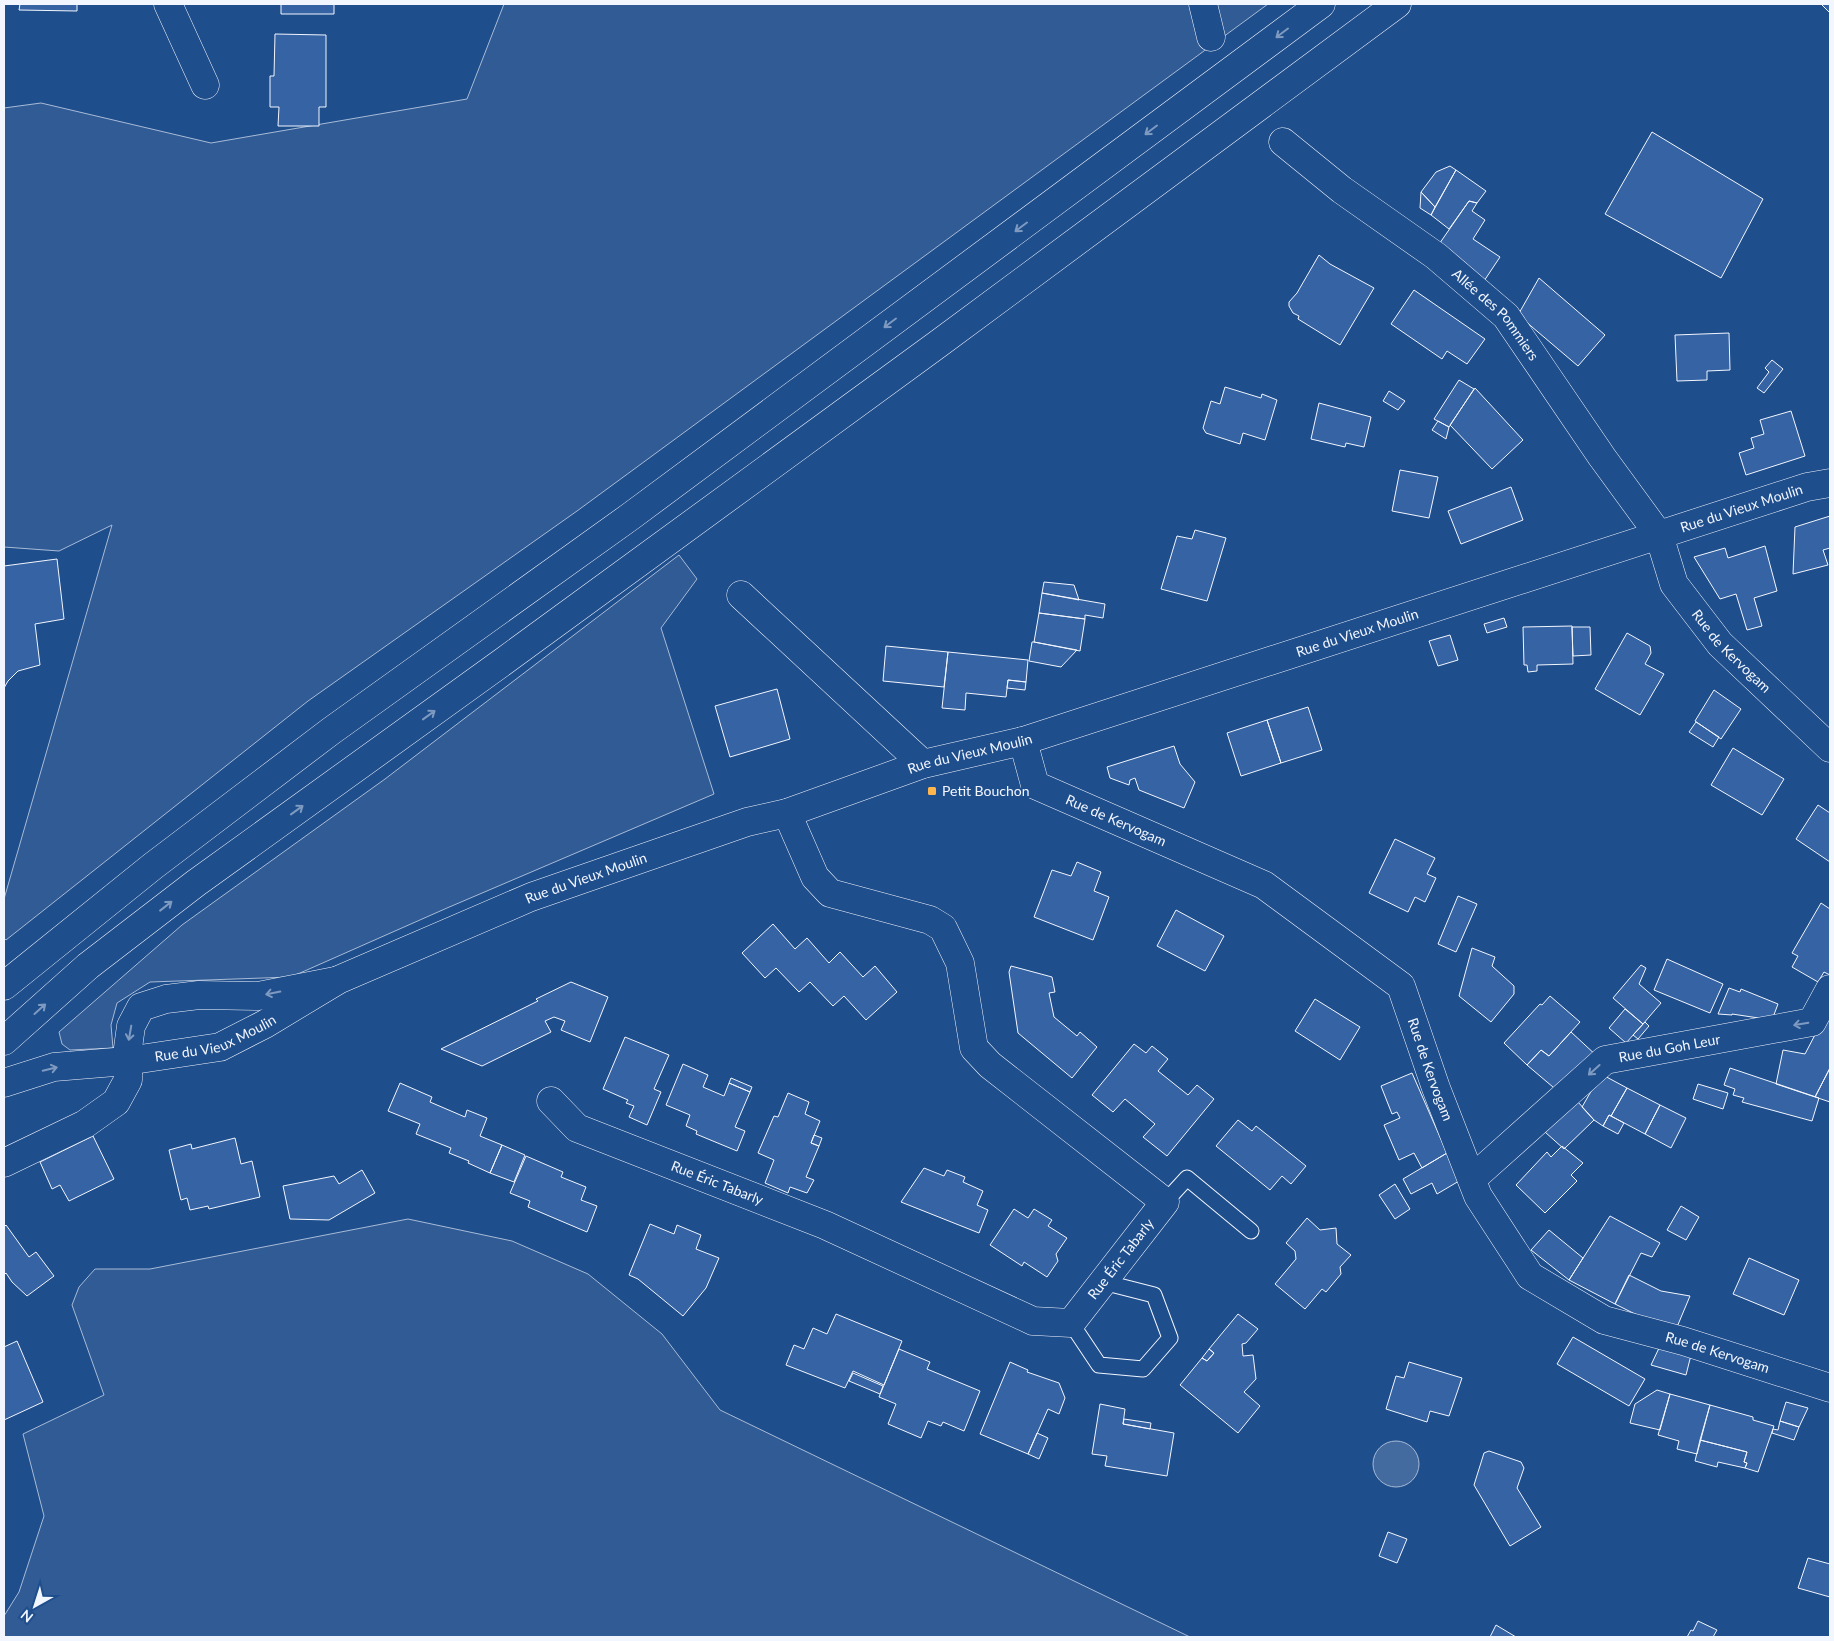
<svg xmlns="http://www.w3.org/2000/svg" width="1834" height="1641" viewBox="0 0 1834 1641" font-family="Lato,sans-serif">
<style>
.built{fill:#305b95;stroke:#a8bbd7}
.water{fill:#446ba0;stroke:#a8bbd7}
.building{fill:#3563a3;stroke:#f2f6ff}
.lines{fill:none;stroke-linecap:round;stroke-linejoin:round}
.service-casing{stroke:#f2f6ff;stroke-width:17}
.minor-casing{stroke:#f2f6ff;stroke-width:29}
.tertiary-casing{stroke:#f2f6ff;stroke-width:29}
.primary-casing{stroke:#f2f6ff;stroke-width:29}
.service{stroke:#1f4e8c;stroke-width:15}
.minor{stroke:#1f4e8c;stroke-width:28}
.tertiary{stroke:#1f4e8c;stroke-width:28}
.primary{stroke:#1f4e8c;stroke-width:28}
.oneway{stroke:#7e9ac0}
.poi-dot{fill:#ffb74d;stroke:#1f4e8c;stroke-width:2}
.labels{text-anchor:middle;stroke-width:4;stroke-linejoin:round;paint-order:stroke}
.street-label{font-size:14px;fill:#f2f6ff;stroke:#1f4e8c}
.poi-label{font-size:14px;fill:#f2f6ff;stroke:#1f4e8c;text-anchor:start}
</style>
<rect width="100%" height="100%" fill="#1f4e8c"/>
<!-- built -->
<path class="built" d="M504 4H1268L577 511 308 701 6 940 4 938V899L112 525 59 551 4 547V108L41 103 211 143 467 99Z
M679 555 697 579 661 628 714 794 447 908 291 977 150 982 117 1003 111 1025 113 1048 70 1050 62 1044 59 1032 182 925 385 779Z
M408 1219 512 1241 588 1274 662 1334 720 1410 1190 1637H4V1616L19 1592 44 1516 23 1434 104 1395 72 1305 79 1287 95 1269H150Z"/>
<!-- water -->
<path class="water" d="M1373 1464a23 23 0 1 1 46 0a23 23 0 1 1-46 0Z"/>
<!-- building -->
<path class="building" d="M20 4H77V11L19 10Z
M281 4H334V14H281Z
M1821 4H1830V13Z
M275 34 326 35V107H319V126H278L279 107H270V76H274Z
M1652 132 1763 199 1721 278 1605 214Z
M1450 166 1456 170 1435 207 1421 192 1436 172Z
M1456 170 1486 191 1477 203 1469 201 1449 229 1431 215Z
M1421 192 1435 207 1431 215 1420 208Z
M1469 201 1477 203 1472 211 1485 220 1473 239 1500 257 1482 284 1435 250Z
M1319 255 1330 264 1374 288 1340 345 1298 319 1299 316 1293 313 1289 306V302L1297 293Z
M1539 278 1605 335 1578 366 1518 315Z
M1414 290 1485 339 1467 364 1447 351 1442 359 1391 324Z
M1729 333 1730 370 1707 371V380L1677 381 1675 335Z
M1772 360 1783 369 1764 393 1757 388 1769 372 1765 368Z
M1459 380 1474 389 1449 427 1434 419Z
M1225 387 1261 398 1262 394 1277 400 1265 440 1243 433 1240 444 1206 433 1203 428 1211 401 1220 404Z
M1475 388 1523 440 1492 469 1450 425Z
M1389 391 1405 401 1398 410 1383 401Z
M1319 403 1371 417 1364 447 1346 443 1345 447 1311 439Z
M1791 411 1805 456 1746 475 1739 453 1754 448 1751 438 1764 434 1760 420Z
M1438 421 1449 427 1446 439 1432 430Z
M1400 470 1438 477 1429 518 1392 511Z
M1511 487 1523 520 1461 544 1448 511Z
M1830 516V548L1823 550 1828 565 1793 574 1795 527Z
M1195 530 1226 538 1207 601 1161 589 1177 536 1192 539Z
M1765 546 1777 591 1754 598 1762 626 1747 630 1736 594 1720 599 1694 557 1725 548 1728 558Z
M57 559 64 619 35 624 40 665 18 671 8 681 4 688V566Z
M1044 582 1074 585 1079 600 1042 593Z
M1042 593 1105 604 1103 618 1085 615V619L1039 613Z
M1039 613 1085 619 1080 651 1034 642Z
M1504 618 1507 627 1487 633 1484 624Z
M1572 626 1573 664 1537 665V671L1528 672 1527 665H1524L1523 627Z
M1572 627H1590L1591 655 1573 656Z
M1627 633 1650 646 1651 653 1645 664 1664 674 1640 715 1595 689Z
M1450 635 1458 660 1438 666 1429 641Z
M1032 642H1034L1077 650 1061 667 1029 661Z
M886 646 948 652 944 687 883 681Z
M948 652 1028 660 1026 682 1008 680 1006 697 966 693 965 710 942 708Z
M1008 680 1026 682 1025 690 1007 688Z
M777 689 790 739 730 757 715 706Z
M1714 690 1741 709 1721 739 1695 721Z
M1308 707 1322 750 1281 763 1267 720Z
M1267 720 1281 763 1241 776 1227 733Z
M1696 722 1719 737 1713 747 1689 732Z
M1174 746 1180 764 1195 782 1184 808 1139 790 1135 778 1130 780 1129 785 1110 778 1107 767Z
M1733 748 1784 779 1762 815 1711 785Z
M1818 805 1830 813V862L1796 839Z
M1395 839 1435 858 1427 874 1436 878 1425 902 1415 897 1408 912 1369 893Z
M1077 862 1101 872 1094 891 1109 897 1093 940 1034 917 1052 870 1071 876Z
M1458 896 1477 904 1456 952 1438 944Z
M1821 903 1830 909V975L1824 972 1818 982 1792 967 1798 956 1792 953Z
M1176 910 1224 936 1205 971 1157 946Z
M773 924 795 949 807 938 829 963 840 952 863 977 875 966 897 992 866 1020 844 996 833 1006 810 982 799 992 776 968 765 978 742 953Z
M1472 948 1495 957 1492 966 1514 986V994L1491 1022 1459 996Z
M1667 959 1723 984 1710 1013 1654 990Z
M1641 965 1646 968 1639 984 1661 1003 1643 1024 1613 998Z
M1011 966 1052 977 1055 992 1049 993 1054 1017 1077 1036 1080 1032 1097 1047 1072 1078 1018 1033 1009 972Z
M571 982 608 997 590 1042 561 1030 565 1021 554 1017 545 1021 551 1032 482 1066 441 1049 538 1001 536 999Z
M1729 988 1740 992 1741 989 1778 1004 1772 1020 1732 1014V1015L1718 1014Z
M1550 996 1580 1022 1549 1056 1541 1050 1527 1065 1504 1043 1540 1004 1542 1005Z
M1315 999 1360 1027 1340 1060 1295 1031Z
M1830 1006V1068L1815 1097 1776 1084 1783 1050 1805 1054Z
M1625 1009 1643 1024 1626 1043 1609 1028Z
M1645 1022 1649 1026 1638 1039 1633 1035Z
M1571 1032 1598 1057 1560 1093 1527 1065 1541 1050 1549 1056Z
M625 1037 669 1055 654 1089 661 1092 647 1125 629 1117 634 1106 626 1103 628 1100 603 1089Z
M1134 1044 1146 1053 1152 1046 1168 1059 1158 1071 1188 1095 1197 1085 1214 1099 1167 1156 1143 1137 1155 1124 1125 1099 1113 1112 1092 1095Z
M683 1064 708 1075 703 1087 724 1096 729 1083 750 1092 735 1127 745 1131 737 1151 696 1134 697 1131 686 1126 690 1115 666 1105Z
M1730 1068 1819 1098 1812 1121 1742 1102 1744 1098 1733 1095 1735 1089 1724 1085Z
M1830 1068V1102L1815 1097Z
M1412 1073 1447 1153 1422 1168 1414 1153 1399 1160 1384 1125 1400 1118 1397 1112 1392 1114 1381 1086Z
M1601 1074 1627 1088 1611 1116 1609 1115 1603 1126 1594 1120 1582 1107Z
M731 1078 752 1087 750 1092 729 1083Z
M400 1083 432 1097 430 1102 465 1117 467 1110 487 1118 480 1136 502 1145 490 1173 468 1163 469 1161 449 1153 451 1148 416 1134 420 1124 388 1111Z
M1698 1084 1728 1093 1723 1109 1693 1099Z
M1627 1088 1660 1105 1645 1134 1611 1116Z
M788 1093 809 1102 805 1114 820 1121 811 1143 819 1146 806 1177 814 1180 807 1193 790 1187 788 1193 765 1183 774 1160 758 1153 774 1116 778 1117Z
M1578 1102 1594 1120 1564 1149 1545 1132Z
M1660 1105 1686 1118 1671 1148 1645 1134Z
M1609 1115 1624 1123 1618 1134 1603 1126Z
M1238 1120 1252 1131 1256 1126 1306 1166 1291 1184 1282 1176 1270 1190 1216 1146Z
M814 1135 822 1138 819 1146 811 1143Z
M93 1136 114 1179 69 1201 60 1185 52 1189 40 1162Z
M235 1138 241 1164 252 1161 260 1197 209 1209 208 1206 190 1210 187 1198 181 1200 169 1150 191 1144 192 1149Z
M502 1145 525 1155 514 1182 490 1173Z
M1562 1146 1583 1163 1571 1175 1577 1181 1545 1213 1516 1185 1547 1152 1551 1157Z
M1447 1153 1459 1181 1437 1194 1432 1183 1411 1194 1403 1179Z
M526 1156 563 1172 561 1177 586 1187 581 1200 597 1206 587 1232 528 1207 530 1201 510 1193Z
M924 1168 944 1176 947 1170 965 1177 963 1182 983 1191 977 1205 988 1210 979 1233 901 1202Z
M362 1170 375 1193 329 1220 290 1219 283 1186 334 1176 339 1184Z
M1395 1184 1410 1209 1395 1219 1379 1195Z
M1681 1206 1699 1217 1686 1240 1667 1230Z
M1014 1209 1028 1218 1034 1209 1052 1220 1048 1226 1067 1238 1056 1254 1058 1261 1047 1277 1024 1262 1022 1266 990 1245Z
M1610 1216 1660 1243 1652 1257 1641 1253 1615 1304 1569 1280Z
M1307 1218 1320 1230 1336 1228 1337 1244 1351 1255 1340 1267 1341 1274 1326 1292 1322 1289 1305 1309 1275 1284 1296 1259 1295 1251 1286 1243Z
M650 1224 674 1234 677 1225 701 1235 696 1249 719 1258 706 1288 683 1316 638 1279 629 1275Z
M6 1225 29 1257 36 1252 54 1276 27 1296 12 1282 6 1273 4 1275V1227Z
M1549 1230 1583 1258 1569 1280 1531 1250Z
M1749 1258 1799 1280 1784 1315 1733 1294Z
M1629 1275 1661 1291 1690 1296 1677 1327 1647 1320 1615 1304Z
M836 1314 902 1341 884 1385 853 1371 845 1388 786 1365 794 1345 804 1349 813 1328 827 1334Z
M1238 1314 1258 1329 1246 1343 1242 1344 1243 1356 1253 1355 1256 1379 1244 1392 1260 1406 1238 1433 1180 1385 1202 1358 1207 1361 1214 1353 1209 1349Z
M1573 1337 1645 1379 1629 1406 1557 1364Z
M17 1341 43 1402 4 1420V1347Z
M1660 1346 1691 1355 1686 1375 1651 1365Z
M899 1349 930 1362 927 1369 980 1391 964 1431 943 1422 941 1426 928 1421 921 1438 888 1424 896 1404 879 1397Z
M1209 1349 1214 1353 1207 1361 1202 1358Z
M1010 1362 1028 1370 1027 1372 1059 1383 1065 1398 1059 1414 1048 1409 1028 1454 980 1434Z
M1409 1362 1462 1378 1449 1416 1430 1411 1427 1422 1386 1409 1396 1376 1404 1378Z
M853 1373 883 1386 880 1394 849 1381Z
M1657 1390 1670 1394 1660 1430 1630 1423 1635 1404Z
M1670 1394 1710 1405 1697 1454 1677 1449 1679 1441 1658 1435Z
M1786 1402 1808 1408 1799 1427 1780 1421Z
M1100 1404 1125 1409 1123 1424 1174 1433 1167 1476 1105 1466 1107 1456 1092 1454Z
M1710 1405 1753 1417V1420L1774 1426 1758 1472 1745 1468 1747 1463 1744 1462 1747 1452 1700 1440Z
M1124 1419 1151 1423 1150 1429 1123 1424Z
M1780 1421 1799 1427 1794 1440 1772 1433 1773 1429 1778 1430Z
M1037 1433 1048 1438 1039 1459 1028 1454Z
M1700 1440 1747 1452 1744 1462 1747 1463 1745 1468 1718 1462 1717 1467 1695 1461Z
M1489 1451 1521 1462 1524 1468 1517 1488 1541 1527 1510 1546 1474 1485 1484 1453Z
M1388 1532 1407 1539 1397 1563 1379 1556Z
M1808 1558 1830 1564V1597L1798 1588Z
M1698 1621 1717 1630 1713 1637H1687L1691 1630 1693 1631Z
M1496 1625 1516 1637H1490Z"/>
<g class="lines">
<!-- service casing -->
<g class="service-casing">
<path id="service" d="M1165 1202 1187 1178 1251 1231
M1071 1323 1099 1365 1143 1369 1170 1338 1154 1295 1103 1282"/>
</g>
<!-- minor casing -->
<g class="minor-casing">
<g id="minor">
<path d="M168 4 205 85"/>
<path d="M1203 4 1211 37"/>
<path id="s1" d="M1283 142 1342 190 1436 256 1506 316 1602 457 1659 535 1674 584 1720 644 1830 748"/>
<path d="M741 595 923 764"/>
<path id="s2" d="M1023 741 1035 785 1264 885 1401 986 1436 1088 1478 1196 1530 1276 1604 1320 1683 1341 1830 1388"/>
<path id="s3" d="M551 1101 577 1128 825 1225 1033 1321 1071 1323 1165 1202 990 1065 974 1048 960 963 943 928 930 920 830 893 815 877 787 813"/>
<path d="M4 1163 85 1124 116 1102 128 1080V1048L131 1026 141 1007 166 999 199 995 258 996 335 981"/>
<path id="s4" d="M1472 1179 1605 1060 1812 1022 1830 989"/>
</g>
</g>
<!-- tertiary casing -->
<g class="tertiary-casing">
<g id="tertiary">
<path id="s5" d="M127 1061 220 1047 265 1024 338 980 531 897 747 822 787 813 923 764 1023 741 1807 487 1830 483"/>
</g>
</g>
<!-- primary casing -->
<g class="primary-casing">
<path id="primary" d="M4 986 153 866 331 731 631 516 1321 4
M4 1041 88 966 196 883 504 661 938 344 1397 4
M4 1083 54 1067 127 1061"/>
</g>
<!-- service -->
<use href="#service" class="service"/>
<!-- minor -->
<use href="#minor" class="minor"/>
<!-- tertiary -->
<use href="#tertiary" class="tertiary"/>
<!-- primary -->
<use href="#primary" class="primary"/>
</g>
<!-- one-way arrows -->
<defs><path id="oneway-shaft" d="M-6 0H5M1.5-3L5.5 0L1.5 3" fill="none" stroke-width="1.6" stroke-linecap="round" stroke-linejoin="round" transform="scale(1.25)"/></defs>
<g class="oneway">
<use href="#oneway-shaft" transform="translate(1282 33) rotate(143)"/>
<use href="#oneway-shaft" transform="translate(1151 130) rotate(143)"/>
<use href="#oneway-shaft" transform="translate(1021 227) rotate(143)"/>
<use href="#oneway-shaft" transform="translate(890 323) rotate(143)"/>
<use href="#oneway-shaft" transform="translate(429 715) rotate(-36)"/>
<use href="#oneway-shaft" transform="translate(297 810) rotate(-36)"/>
<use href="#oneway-shaft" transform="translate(166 906) rotate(-38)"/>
<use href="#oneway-shaft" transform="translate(273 993) rotate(169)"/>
<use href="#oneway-shaft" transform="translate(40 1009) rotate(-42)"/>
<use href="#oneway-shaft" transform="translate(1801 1024) rotate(170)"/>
<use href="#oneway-shaft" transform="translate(130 1033) rotate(100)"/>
<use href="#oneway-shaft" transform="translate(50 1069) rotate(-14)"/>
<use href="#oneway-shaft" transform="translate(1594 1070) rotate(138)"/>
</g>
<!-- markers -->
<rect class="poi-dot" x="927" y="786" width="10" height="10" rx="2.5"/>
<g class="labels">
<!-- street labels -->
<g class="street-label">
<text dy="5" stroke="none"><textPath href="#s1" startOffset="275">Allée des Pommiers</textPath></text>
<text dy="5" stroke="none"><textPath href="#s5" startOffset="1712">Rue du Vieux Moulin</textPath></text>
<text dy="5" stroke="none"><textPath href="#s5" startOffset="1308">Rue du Vieux Moulin</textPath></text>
<text dy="5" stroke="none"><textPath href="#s1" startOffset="690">Rue de Kervogam</textPath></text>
<text dy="5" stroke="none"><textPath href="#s5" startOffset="902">Rue du Vieux Moulin</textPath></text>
<text dy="5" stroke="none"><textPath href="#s2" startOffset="134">Rue de Kervogam</textPath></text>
<text dy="5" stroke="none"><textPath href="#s5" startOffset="498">Rue du Vieux Moulin</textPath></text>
<text dy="5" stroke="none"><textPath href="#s5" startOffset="92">Rue du Vieux Moulin</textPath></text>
<text dy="5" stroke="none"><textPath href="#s4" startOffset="244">Rue du Goh Leur</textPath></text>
<text dy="5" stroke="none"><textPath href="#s2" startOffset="554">Rue de Kervogam</textPath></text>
<text dy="5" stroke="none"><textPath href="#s3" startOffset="188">Rue Éric Tabarly</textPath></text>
<text dy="5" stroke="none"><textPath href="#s3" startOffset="652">Rue Éric Tabarly</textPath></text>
<text dy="5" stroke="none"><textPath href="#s2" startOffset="989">Rue de Kervogam</textPath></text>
</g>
<!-- poi labels -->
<g class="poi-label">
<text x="942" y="796">Petit Bouchon</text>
</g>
</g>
<!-- border -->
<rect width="1834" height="1641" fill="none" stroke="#f2f6ff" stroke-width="10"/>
<!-- north arrow -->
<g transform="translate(35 1606) rotate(219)" stroke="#1f4e8c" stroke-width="4" paint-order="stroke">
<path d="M0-4L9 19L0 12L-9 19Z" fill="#f2f6ff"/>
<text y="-8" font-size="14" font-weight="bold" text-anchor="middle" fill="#f2f6ff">N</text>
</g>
</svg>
